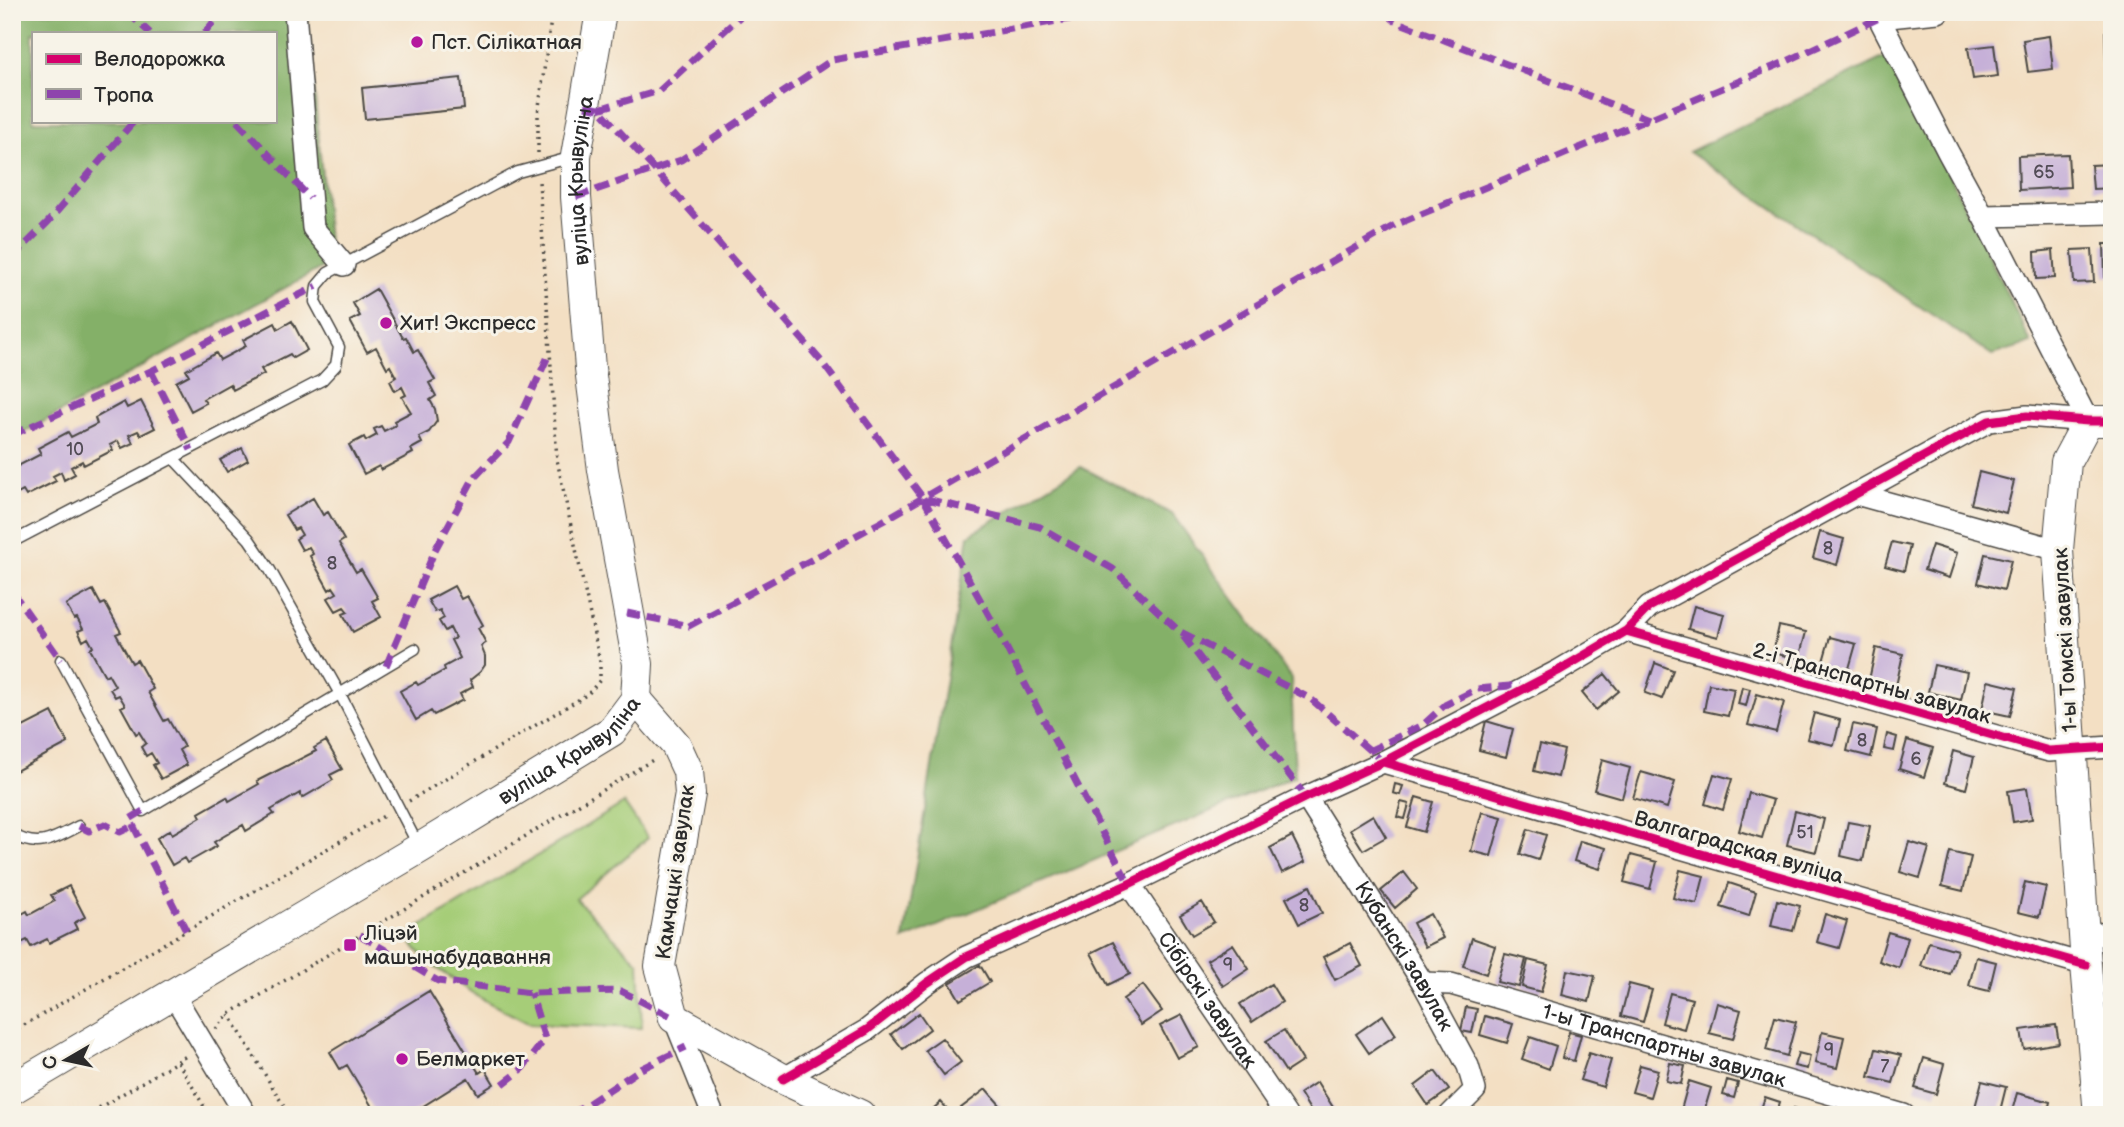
<svg xmlns="http://www.w3.org/2000/svg" width="2124" height="1127" viewBox="0 0 2124 1127" font-family="'Balsamiq Sans',sans-serif">
<style>
.green{fill:#a6cd78;stroke:#687c52;stroke-width:2}
.forest{fill:#84b068;stroke:#586e4a;stroke-width:2;fill-rule:evenodd}
.building{fill:#c6b0d8}
.lines{fill:none;stroke-linecap:round;stroke-linejoin:round}
.lane-casing{stroke:#494642;stroke-width:13}
.street-casing{stroke:#494642;stroke-width:24}
.secondary-casing{stroke:#494642;stroke-width:32}
.path{stroke:#494642;stroke-width:3.5;stroke-dasharray:2 5;stroke-linecap:butt}
.lane{stroke:#fff;stroke-width:10}
.street{stroke:#fff;stroke-width:21}
.secondary{stroke:#fff;stroke-width:30}
.quiet{stroke:#8e44ad;stroke-width:7;stroke-dasharray:14 7;stroke-linecap:butt}
.cycleway-casing{stroke:#f7f3e8;stroke-width:13}
.cycleway{stroke:#d6006c;stroke-width:9}
.poi-dot{fill:#b5179e;stroke:#f7f3e8;stroke-width:2.5}
.labels{text-anchor:middle;stroke-width:6;stroke-linejoin:round;paint-order:stroke}
.number-label{font-size:18px;fill:#524c56}
.poi-label{font-size:21px;fill:#2b2b2b;stroke:#f7f3e8;text-anchor:start}
.street-label{font-size:21px;fill:#2b2b2b;stroke:#f7f3e8}
</style>
<rect width="100%" height="100%" fill="#f7f3e8"/>
<filter id="ink" filterUnits="userSpaceOnUse"><feTurbulence type="fractalNoise" baseFrequency=".0143" numOctaves="2"/><feDisplacementMap in="SourceGraphic" scale="14" xChannelSelector="R" yChannelSelector="G"/><feConvolveMatrix kernelMatrix="1 2 1 2 8 2 1 2 1" color-interpolation-filters="sRGB"/></filter>
<filter id="wash" filterUnits="userSpaceOnUse"><feTurbulence type="fractalNoise" baseFrequency=".00686" numOctaves="4" result="noise"/><feDisplacementMap in="SourceGraphic" scale="28" xChannelSelector="R" yChannelSelector="G"/><feGaussianBlur stdDeviation="1.57" result="paint"/><feColorMatrix in="noise" values="0 0 0 0 0 0 0 0 0 0 0 0 0 0 0 0 0 1.4 0 .05"/><feComposite in="paint" operator="in"/></filter>
<g filter="url(#wash)">
<rect width="100%" height="100%" fill="#f3dfc3"/>
<!-- green -->
<path class="green" d="M624 803 648 838 576 899 639 963 642 1028 530 1024 478 997 427 961 405 936Z"/>
<!-- forest -->
<path class="forest" d="M12 12H307L330 263 12 439ZM33 33H275V121H33Z
M1889 55 1911 96 2031 343 1992 355 1689 152Z
M1081 467 1172 514 1291 678 1295 776 904 940 969 535Z"/>
<g id="blocks">
<!-- building -->
<path class="building" d="M2105 32H2112V61H2106Z
M2049 36 2053 69 2028 72 2023 40Z
M1994 45 1998 76 1973 79 1968 48Z
M461 78 464 109 365 119 362 88Z
M2068 154 2070 187 2019 190 2018 156Z
M2112 164V188L2093 189 2091 165Z
M2104 244H2112V276L2105 277Z
M2092 249 2094 282 2074 283 2072 250Z
M2053 250 2055 278 2036 279 2035 252Z
M376 289 403 338 406 337 414 352 418 350 435 380 429 383 436 396 430 400 435 409 437 421 429 432 419 437 422 443 411 449 413 453 381 470 379 466 364 474 349 445 364 437 366 441 377 435 374 429 381 426 384 431 396 425 394 421 411 412 402 397 406 395 402 387 395 391 390 381 396 377 390 366 387 368 376 347 367 352 350 321 360 316 353 303Z
M292 321 307 350 293 358 290 354 261 369 264 374 233 390 230 384 203 399 206 403 191 411 176 382 189 375 186 370 216 353 220 360 246 346 243 340 275 323 278 329Z
M141 401 155 428 141 435 138 431 129 435 133 443 122 448 118 441 110 445 113 450 84 465 82 461 71 467 75 474 64 480 61 472 53 476 56 481 26 496 23 491 12 497V469L41 454 38 448 68 432 71 437 97 424 95 418 124 402 127 408Z
M242 448 248 460 227 472 220 460Z
M2107 452H2112V473H2107Z
M1979 472 2014 481 2006 513 1971 504Z
M313 498 323 515 328 512 344 540 339 543 356 572 361 569 378 598 372 601 381 617 353 632 343 614 348 612 344 607 336 611 328 598 337 593 333 587 329 590 310 556 313 554 309 547 302 550 296 539 302 535 298 528 294 530 285 515Z
M1820 532 1844 539 1837 565 1813 558Z
M1892 542 1910 546 1904 571 1885 566Z
M1932 545 1957 553 1949 578 1924 570Z
M1985 554 2011 560 2004 590 1978 583Z
M454 586 461 599 467 596 483 625 478 628 486 643 481 646 485 656V665L480 672 470 680 473 687 460 694 463 700 434 715 431 711 416 720 400 691 416 682 418 685 445 670 444 667 460 658 451 640 455 638 450 628 445 631 439 621 444 618 440 610 435 612 428 600Z
M93 590 101 605 105 603 121 632 116 634 132 663 137 660 153 689 148 692 164 721 168 719 184 747 179 750 187 765 161 779 153 765 157 763 151 753 146 756 141 747 146 743 139 732 136 734 121 707 125 705 119 695 115 697 110 689 115 686 108 674 105 676 90 649 93 647 88 638 83 641 78 631 83 629 77 618 74 619 66 605Z
M1694 606 1724 614 1718 637 1688 629Z
M1779 626 1806 632 1799 659 1773 653Z
M1830 637 1856 644 1848 672 1822 665Z
M1876 648 1903 654 1896 686 1869 680Z
M1655 663 1673 670 1662 699 1645 693Z
M1934 665 1967 672 1961 700 1928 692Z
M1605 674 1619 691 1596 710 1582 693Z
M1988 681 2017 688 2010 716 1982 710Z
M1709 684 1734 689 1728 716 1704 711Z
M1742 687 1750 689 1746 706 1738 704Z
M1757 694 1784 702 1776 732 1748 725Z
M52 712 68 743 12 773V733L14 732 12 725 20 722 23 727Z
M1814 713 1840 720 1834 745 1807 739Z
M1486 721 1513 729 1506 757 1479 750Z
M1853 724 1877 729 1871 757 1847 751Z
M1887 734 1897 737 1894 751 1884 749Z
M1907 740 1933 748 1924 777 1899 769Z
M326 741 342 769 330 775 333 780 302 798 300 793 271 810 274 814 246 831 243 825 214 842 217 846 187 863 184 858 172 865 157 838 170 830 172 834 201 817 199 813 227 797 229 801 259 784 257 781 316 751 314 748Z
M1540 744 1564 750 1558 777 1534 771Z
M1953 751 1974 757 1966 789 1945 783Z
M1602 760 1630 768 1622 798 1594 790Z
M1641 772 1675 782 1667 808 1633 798Z
M1714 774 1732 779 1723 810 1705 804Z
M1395 784 1403 786 1400 795 1393 793Z
M2027 788 2032 819 2013 822 2008 791Z
M1749 793 1773 800 1762 838 1739 831Z
M1416 797 1433 802 1424 832 1407 827Z
M1401 802 1409 804 1405 819 1397 817Z
M1795 811 1824 819 1816 852 1787 845Z
M1482 812 1502 817 1491 856 1471 851Z
M1373 815 1386 837 1363 850 1350 829Z
M1848 822 1870 826 1863 861 1841 856Z
M1528 829 1546 835 1538 860 1520 854Z
M1292 836 1305 862 1282 873 1270 848Z
M1580 841 1606 848 1600 869 1574 861Z
M1909 842 1929 848 1920 878 1900 872Z
M1950 852 1971 857 1963 891 1942 886Z
M1631 855 1657 862 1650 889 1624 882Z
M1680 870 1704 876 1697 904 1673 898Z
M1404 872 1417 889 1395 908 1381 891Z
M2025 882 2046 887 2039 917 2018 912Z
M1729 883 1756 892 1749 916 1721 907Z
M69 886 85 917 74 923 77 929 49 943 47 939 31 947 27 940 17 945 12 944V919L27 911 29 915 55 901 51 895Z
M1310 886 1322 913 1299 924 1286 898Z
M1777 900 1800 906 1793 931 1771 926Z
M1202 902 1214 922 1192 935 1180 915Z
M1430 914 1443 938 1425 947 1413 923Z
M1825 914 1847 921 1839 948 1817 942Z
M1888 932 1908 938 1899 968 1879 961Z
M1472 938 1495 946 1486 974 1463 966Z
M1113 942 1130 974 1108 985 1091 953Z
M1929 942 1957 950 1950 974 1921 966Z
M1350 943 1362 966 1335 980 1323 957Z
M1233 944 1249 969 1223 986 1207 960Z
M1505 954 1526 959 1519 987 1497 982Z
M1976 957 1996 962 1989 991 1969 986Z
M1528 960 1548 965 1541 992 1522 987Z
M980 965 990 982 960 1000 950 983Z
M1567 970 1595 976 1589 1002 1562 995Z
M1271 984 1282 1002 1252 1022 1240 1004Z
M1629 984 1652 990 1643 1022 1621 1016Z
M1143 985 1162 1011 1141 1025 1123 999Z
M429 991 479 1073 485 1069 494 1084 478 1094 468 1078 409 1115H377L347 1065 340 1069 330 1052Z
M1670 993 1692 999 1684 1029 1662 1023Z
M1717 1003 1741 1010 1733 1039 1709 1033Z
M1466 1007 1477 1009 1472 1033 1461 1031Z
M919 1013 930 1029 903 1049 891 1034Z
M1182 1015 1199 1047 1177 1058 1160 1026Z
M1383 1015 1396 1035 1369 1053 1356 1034Z
M1485 1016 1513 1024 1507 1043 1480 1035Z
M1775 1017 1796 1022 1787 1056 1766 1050Z
M2056 1025 2059 1043 2024 1049 2021 1030Z
M1284 1030 1303 1061 1286 1072 1266 1041Z
M1569 1032 1581 1035 1574 1061 1562 1058Z
M1822 1032 1844 1037 1837 1068 1815 1063Z
M1530 1037 1556 1046 1549 1069 1522 1059Z
M942 1038 961 1062 944 1075 925 1050Z
M1876 1049 1901 1055 1893 1083 1869 1077Z
M1589 1053 1611 1060 1603 1087 1580 1080Z
M1798 1053 1810 1056 1807 1069 1794 1066Z
M1924 1058 1944 1064 1936 1094 1915 1088Z
M1670 1063 1685 1066 1681 1084 1666 1081Z
M1640 1065 1658 1070 1650 1097 1632 1092Z
M1435 1071 1449 1090 1428 1105 1415 1086Z
M1727 1080 1738 1083 1734 1098 1723 1095Z
M1689 1081 1711 1088 1703 1115 1681 1110Z
M1982 1081 2006 1087 1999 1115H1987L1974 1111Z
M1317 1082 1336 1112 1331 1115H1313L1300 1093Z
M986 1089 1001 1106 991 1115H967L961 1108Z
M2017 1093 2050 1102 2047 1115H2011Z
M1765 1097 1780 1102 1776 1115H1759Z
M941 1102 950 1112 947 1115H926Z
M1794 1108 1814 1114V1115H1792Z"/>
</g>
</g>
<g filter="url(#ink)">
<use href="#blocks" fill-opacity="0" stroke="#494642" stroke-width="2"/>
<g class="lines">
<!-- lane casing -->
<g class="lane-casing">
<path id="lane" d="M174 459 249 539 270 570 340 694 418 845
M12 542 322 380 336 365 339 347 315 302 317 286 328 273 518 172 573 157
M61 660 143 811 415 649
M12 834C38 850 54 839 79 826"/>
</g>
<!-- street casing -->
<g class="street-casing">
<g id="street">
<path d="M295 12 313 228 344 265"/>
<path d="M1878 12 1879 18 1948 152 1983 216 2088 421"/>
<path d="M1879 18 1938 12"/>
<path d="M1983 216 2112 213"/>
<path d="M1856 494 2058 550"/>
<path d="M1626 631 2049 751 2112 747"/>
<path d="M1383 762 2086 965"/>
<path id="s1" d="M1306 797 1423 983 1468 1066 1475 1090 1450 1115"/>
<path id="s2" d="M1129 884 1286 1115"/>
<path d="M2083 929 2112 938"/>
<path id="s3" d="M1423 983 1451 984 1904 1115"/>
<path d="M173 994 246 1115"/>
<path d="M674 1018 713 1115"/>
<path d="M783 1079 867 1030 927 983 966 957 1129 884 1306 797 1383 762 1558 671 1626 631 1649 607 1989 421 2027 416 2088 421"/>
</g>
</g>
<!-- secondary casing -->
<g class="secondary-casing">
<g id="secondary">
<path d="M636 699 676 745 688 771 690 794 660 966 674 1018 783 1079 860 1115"/>
<path id="s4" d="M12 1089 420 848 612 731 636 699 638 664 603 470 590 368 576 197V156L601 12"/>
<path d="M2099 1115 2086 965 2058 550 2066 462 2088 421H2112"/>
</g>
</g>
<!-- path -->
<path class="path" d="M538 153V114L552 12
M409 801 588 694 600 680V662L557 460 539 181
M229 1014 289 1115
M216 1029 229 1014 656 758
M12 1032 387 814
M178 1062 209 1115
M87 1115 188 1055"/>
<!-- lane -->
<use href="#lane" class="lane"/>
<!-- street -->
<use href="#street" class="street"/>
<!-- secondary -->
<use href="#secondary" class="secondary"/>
<!-- quiet -->
<path class="quiet" d="M127 12 150 33
M1385 12 1395 21 1649 119
M205 33 221 12
M585 106 599 109 654 169 821 361 923 498 1040 527 1113 569 1179 631 1311 699 1383 762
M599 109 659 91 745 12
M237 121 310 198
M576 197 681 160 832 60 1110 12
M12 258 48 222 134 121
M151 371 191 450
M12 435 151 371 317 286
M923 498 995 626 1129 884
M12 591 61 660
M627 613 689 626 881 522 1395 225 1785 62 1879 18
M1183 636 1306 797
M386 666 435 550 473 479 509 442 550 352
M1369 751 1424 724 1445 705 1477 689 1520 685
M143 811 130 819 187 932
M79 826 89 831 105 824 120 832 133 826
M360 935 438 981 531 993 621 991 674 1018
M503 1084 521 1070 545 1039 531 993
M571 1115 639 1070 686 1047"/>
<!-- cycleway casing -->
<g class="cycleway-casing">
<path id="cycleway" d="M1626 631 2049 751 2112 747
M1383 762 2086 965
M783 1079 867 1030 927 983 966 957 1129 884 1306 797 1383 762 1558 671 1626 631 1649 607 1989 421 2027 416 2088 421H2112"/>
</g>
<!-- cycleway -->
<use href="#cycleway" class="cycleway"/>
</g>
</g>
<!-- markers -->
<g class="poi-dot">
<circle cx="417" cy="42" r="7"/>
<circle cx="386" cy="323" r="7"/>
<rect x="343" y="938" width="14" height="14" rx="3.5"/>
<circle cx="402" cy="1059" r="7"/>
</g>
<g class="labels">
<!-- number labels -->
<g class="number-label">
<text x="2044" y="178">65</text>
<text x="75" y="455">10</text>
<text x="1828" y="554">8</text>
<text x="332" y="569">8</text>
<text x="1862" y="746">8</text>
<text x="1916" y="765">6</text>
<text x="1805" y="838">51</text>
<text x="1304" y="911">8</text>
<text x="1228" y="971">9</text>
<text x="1829" y="1056">9</text>
<text x="1885" y="1072">7</text>
</g>
<!-- poi labels -->
<g class="poi-label">
<text x="431" y="49">Пст. Сілікатная</text>
<text x="400" y="330">Хит! Экспресс</text>
<text x="364" y="940">Ліцэй<tspan x="364" dy="24">машынабудавання</tspan></text>
<text x="416" y="1066">Белмаркет</text>
</g>
<!-- street labels -->
<g class="street-label">
<text dy="7" stroke="none"><textPath href="#s4" startOffset="1262">вуліца Крывуліна</textPath></text>
<text transform="translate(2065 640) rotate(-93)" y="7">1-ы Томскі завулак</text>
<text transform="translate(1872 683) rotate(16)" y="7">2-і Транспартны завулак</text>
<text dy="7" stroke="none"><textPath href="#s4" startOffset="653">вуліца Крывуліна</textPath></text>
<text transform="translate(1739 847) rotate(16)" y="7">Валгаградская вуліца</text>
<text transform="translate(675 872) rotate(-82)" y="7">Камчацкі завулак</text>
<text dy="7" stroke="none"><textPath href="#s1" startOffset="187">Кубанскі завулак</textPath></text>
<text dy="7" stroke="none"><textPath href="#s2" startOffset="140">Сібірскі завулак</textPath></text>
<text dy="7" stroke="none"><textPath href="#s3" startOffset="250">1-ы Транспартны завулак</textPath></text>
</g>
</g>
<!-- margin -->
<rect width="2124" height="1127" fill="none" stroke="#f7f3e8" stroke-width="42"/>
<!-- legend -->
<rect x="32" y="32" width="245" height="91" fill="#f7f3e8" stroke="#a5a39c" stroke-width="2"/>
<rect x="46" y="54" width="35" height="10" fill="#d6006c" stroke="#a5a39c" stroke-width="2"/>
<text x="94" y="66" font-size="21" fill="#2b2b2b">Велодорожка</text>
<rect x="46" y="89" width="35" height="10" fill="#8e44ad" stroke="#a5a39c" stroke-width="2"/>
<text x="94" y="102" font-size="21" fill="#2b2b2b">Тропа</text>
<!-- north arrow -->
<g transform="translate(66 1060) rotate(261)" stroke="#f7f3e8" stroke-width="5" paint-order="stroke">
<path d="M0-5L12 26L0 18L-12 26Z" fill="#2b2b2b"/>
<text y="-10" font-size="19" font-weight="bold" text-anchor="middle" fill="#2b2b2b">С</text>
</g>
</svg>
